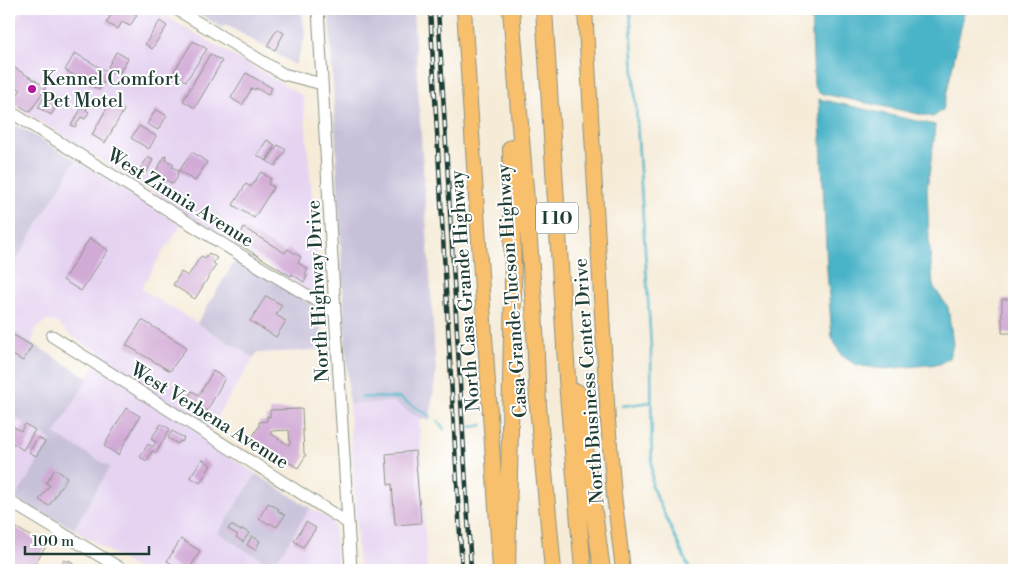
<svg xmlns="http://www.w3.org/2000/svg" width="1023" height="579" viewBox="0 0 1023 579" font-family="'Libre Bodoni',serif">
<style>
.built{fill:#e5d3f1}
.industrial{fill:#c7c0d9}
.water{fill:#49b3c7;stroke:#34787e}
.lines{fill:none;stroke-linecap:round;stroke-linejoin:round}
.stream{stroke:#49b3c7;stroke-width:2.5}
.building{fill:#d2aad6;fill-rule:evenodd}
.minor-casing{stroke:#8a9486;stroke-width:13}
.major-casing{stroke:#8a9486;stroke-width:16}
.highway-casing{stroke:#8a9486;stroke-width:18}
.minor{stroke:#fff;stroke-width:11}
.major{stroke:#f8bf6c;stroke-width:14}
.highway{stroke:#f8bf6c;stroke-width:16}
.rail-casing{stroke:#1f3d34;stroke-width:4.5}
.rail{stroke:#fff;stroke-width:2.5;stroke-dasharray:8;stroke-linecap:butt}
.poi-dot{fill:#b5179e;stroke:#fff;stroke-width:2}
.labels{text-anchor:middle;stroke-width:4;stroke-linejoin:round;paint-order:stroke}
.shield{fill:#fff;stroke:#627771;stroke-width:1}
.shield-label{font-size:18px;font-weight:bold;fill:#1f3d34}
.poi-label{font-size:19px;fill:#1f3d34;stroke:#fff;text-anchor:start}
.street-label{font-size:19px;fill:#1f3d34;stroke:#fff}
</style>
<rect width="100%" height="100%" fill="#fff"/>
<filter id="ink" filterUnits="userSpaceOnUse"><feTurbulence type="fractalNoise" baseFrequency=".02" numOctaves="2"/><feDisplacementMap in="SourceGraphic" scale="10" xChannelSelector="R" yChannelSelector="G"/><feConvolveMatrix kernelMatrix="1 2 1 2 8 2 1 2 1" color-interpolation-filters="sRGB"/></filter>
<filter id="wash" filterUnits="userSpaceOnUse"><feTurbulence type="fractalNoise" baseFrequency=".0096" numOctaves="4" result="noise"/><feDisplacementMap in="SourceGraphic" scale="20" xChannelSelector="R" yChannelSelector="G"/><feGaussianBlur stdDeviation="1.12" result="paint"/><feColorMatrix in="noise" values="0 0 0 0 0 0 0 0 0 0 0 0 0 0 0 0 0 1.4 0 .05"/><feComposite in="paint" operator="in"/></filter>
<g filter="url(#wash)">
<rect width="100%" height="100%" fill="#f5ebd7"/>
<!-- built -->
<path class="built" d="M22 9H153L303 96 321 299 9 102V31Z
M76 160 181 225 168 246H166L141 289 254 358 202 440 256 474 219 533 273 567 310 508 333 521 338 570H139L74 529 110 467 55 434 101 354 70 335 58 323 50 321 44 322 36 329 32 343 9 329V273Z
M393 402 419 418 427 570H359L349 404Z
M11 415 51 440 15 499 9 495V418Z"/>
<!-- industrial -->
<path class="industrial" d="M192 9H301L306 35 295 65 225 24 222 28Z
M329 9H413L436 372 430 421 419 418 393 402 349 404Z
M9 121 76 160 9 273Z
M236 259 320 310 323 350 257 353 254 358 197 323Z
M9 329 88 378 55 434 110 467 74 529 15 499 51 440 9 414Z
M256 474 310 508 273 567 218 533Z"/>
<!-- water -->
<path class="water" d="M811 9H965L943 110 933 117 819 93 814 86Z
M819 99 935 125 934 140 927 188 929 240 933 286 948 307 953 344 950 357 940 364 883 369 856 365 841 355 832 338 827 269Z"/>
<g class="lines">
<!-- stream -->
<path class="stream" d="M630 9 651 347 652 487 690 570
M361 397 400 398 430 416
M622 406 651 402
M438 421 444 429
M470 427 483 425"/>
</g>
<g id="blocks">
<!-- building -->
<path class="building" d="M105 9H127L137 15 130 26 122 22 118 29 106 23 111 15 103 11Z
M160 21 167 26 152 49 145 44Z
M277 29 284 33 275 50 267 46Z
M193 41 207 49 186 81 173 73Z
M116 52 128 58 119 74 116 72 115 73 110 70 111 69 108 67Z
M75 53 109 73 99 90 65 70Z
M210 54 222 61 195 108 183 101Z
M10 65 46 87 30 112 9 99V87L19 93 21 90 9 83Z
M246 73 272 88 268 95 256 88 255 90 252 88 242 105 231 98Z
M47 92 60 100 51 115 38 107Z
M110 102 124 110 105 143 92 135Z
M83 106 87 108 86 110 89 112 85 119 81 117 75 127 71 125Z
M156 109 167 116 158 130 147 124Z
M139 126 156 136 149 149 131 138Z
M267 140 275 145 266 161 257 155Z
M278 145 286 150 275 166 267 161Z
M192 152 207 162 195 181 179 171Z
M165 156 167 158 166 160 174 164 172 167 178 170 177 178 173 184 166 180 164 183 153 176Z
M148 157 153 160 145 175 139 171Z
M261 172 271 179 268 184 274 187 254 218 233 205 246 184 251 187Z
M244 228 285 253 288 249 301 257 298 263 308 269 305 274 307 276 304 282 292 274 291 276 235 242Z
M90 238 108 250 81 291 63 280Z
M209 253 217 258 213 263 216 265 195 299 173 285 181 272 188 276 201 256 205 258Z
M266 296 282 305 276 315 286 321 276 337 250 321Z
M1002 299H1014V333H1002Z
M142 320 187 347 170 371 126 345Z
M12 334 32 346 23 361 9 353V339Z
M213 371 225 378 207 411 187 399 192 391 199 395Z
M126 408 140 416 118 455 104 446Z
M302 409 304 454 306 455 298 468 251 439 259 426V422L267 421V416L270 417V410ZM289 430 290 443 289 445 270 433 272 431Z
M9 424 21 431 25 424 35 430 23 450 13 443 9 450Z
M161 424 170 429 156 453 152 451 147 461 140 457 148 444 153 447 156 442 151 439Z
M172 431 184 438 182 442 180 441 178 444 168 438Z
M38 437 45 442 36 456 29 452Z
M415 451 421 523 395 525 392 484 388 485 386 454Z
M202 459 211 465 200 483 190 477Z
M55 469 67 477 49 506 39 500 50 485 46 483Z
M268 503 279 509 278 511 285 515 277 527 270 523 269 524 259 518Z
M306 522 316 528 303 547 294 541Z
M9 523 46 546 31 570H9Z
M231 525 241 531 242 529 249 533 243 542 236 537 238 535 228 529Z
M252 536 260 541 255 550 247 545Z
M181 539 200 551 189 570H182L167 561Z
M64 560 68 562 69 560 73 563 72 565 75 567 73 570H57Z"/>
</g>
</g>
<g filter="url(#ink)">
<use href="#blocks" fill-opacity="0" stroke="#8a9486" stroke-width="1"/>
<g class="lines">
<!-- minor casing -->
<g class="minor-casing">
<path id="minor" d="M176 9 283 74 322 84
M318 9 335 312 351 570
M9 111 250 261 335 312
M52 336 348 523
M9 501 123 570"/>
</g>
<!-- major casing -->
<g class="major-casing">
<path id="major" d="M464 9 500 570
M585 9 608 421 614 495 623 570"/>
</g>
<!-- highway casing -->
<g class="highway-casing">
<path id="highway" d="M511 9 534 305 538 406 553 570
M544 9 568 394 583 570
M577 392 602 570
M507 570 513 288 511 148"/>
</g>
<!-- minor -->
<use href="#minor" class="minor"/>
<!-- major -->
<use href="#major" class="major"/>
<!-- highway -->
<use href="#highway" class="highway"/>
<!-- rail casing -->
<g class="rail-casing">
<path id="rail" d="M430 9 462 570
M438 9 471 570"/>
</g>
<!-- rail -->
<use href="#rail" class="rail"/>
</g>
</g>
<!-- markers -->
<circle class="poi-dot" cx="32" cy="89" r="5"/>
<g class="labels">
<!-- shield labels -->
<rect class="shield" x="536" y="202.5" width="42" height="31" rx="4"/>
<g class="shield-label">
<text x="557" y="224">I 10</text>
</g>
<!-- poi labels -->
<g class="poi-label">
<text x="42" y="85">Kennel Comfort<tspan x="42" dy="22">Pet Motel</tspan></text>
</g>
<!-- street labels -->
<g class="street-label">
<text transform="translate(181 197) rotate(32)" y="7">West Zinnia Avenue</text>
<text transform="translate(317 291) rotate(-93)" y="7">North Highway Drive</text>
<text transform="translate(464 291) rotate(-94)" y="7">North Casa Grande Highway</text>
<text transform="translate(511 291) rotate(-94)" y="7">Casa Grande-Tucson Highway</text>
<text transform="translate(588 381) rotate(-94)" y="7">North Business Center Drive</text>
<text transform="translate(210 415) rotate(32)" y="7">West Verbena Avenue</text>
</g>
</g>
<!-- margin -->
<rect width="1023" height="579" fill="none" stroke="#fff" stroke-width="30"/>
<!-- scale -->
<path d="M25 546v8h124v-8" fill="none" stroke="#1f3d34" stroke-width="2.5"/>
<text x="32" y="546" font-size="15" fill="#1f3d34" stroke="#ffffff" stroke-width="4" paint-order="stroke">100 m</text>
</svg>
